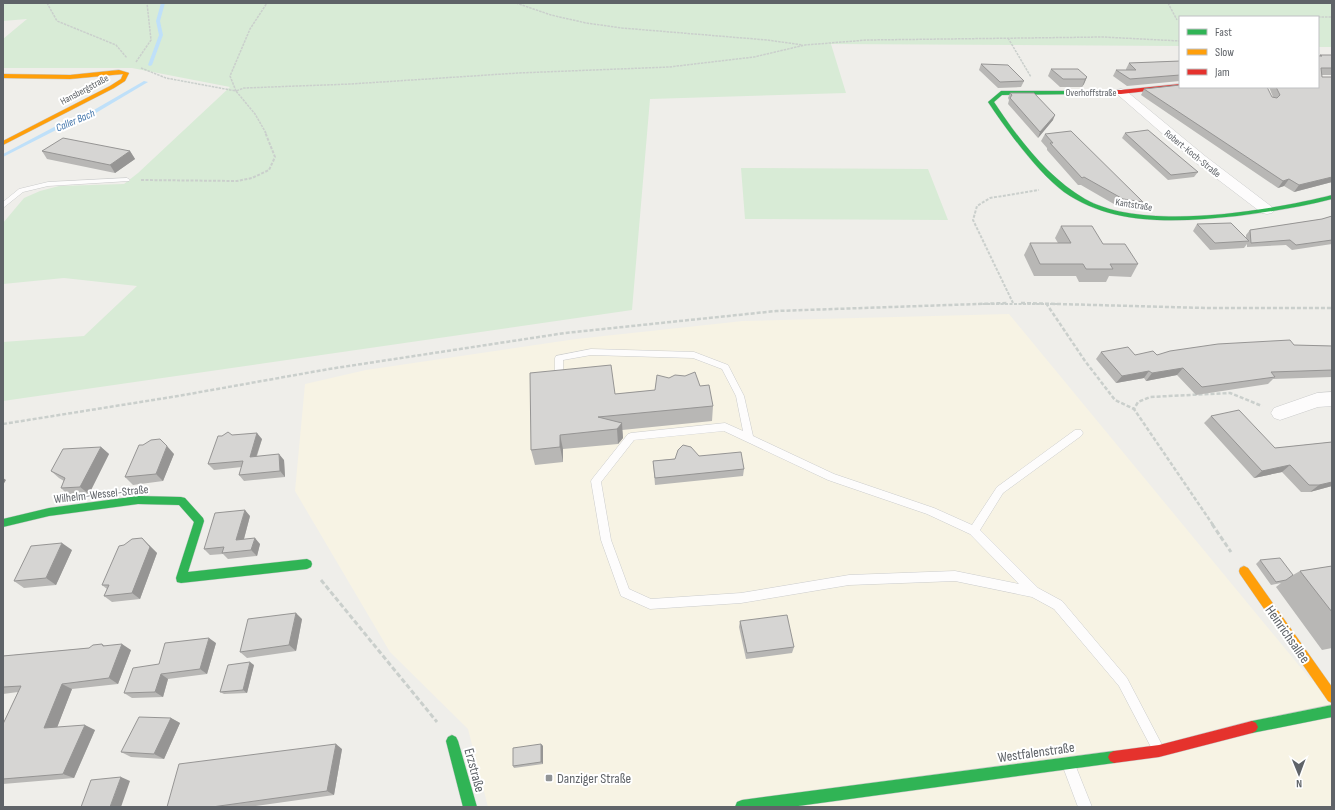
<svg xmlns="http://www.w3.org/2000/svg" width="1335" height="810" viewBox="0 0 1335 810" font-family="'Sofia Sans Condensed',sans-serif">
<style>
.commercial{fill:#f7f3e4}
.green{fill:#d8ebd6}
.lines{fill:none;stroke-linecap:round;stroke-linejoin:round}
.stream{fill:#bfe0f9;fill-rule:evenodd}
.lane-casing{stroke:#cbcccc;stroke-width:1}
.street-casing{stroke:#cbcccc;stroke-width:1}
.fast-casing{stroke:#cacacb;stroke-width:1}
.slow-casing{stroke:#cacacb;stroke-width:1}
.jam-casing{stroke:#cacacb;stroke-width:1}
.path-far3{stroke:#cacfcc;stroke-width:1.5;stroke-dasharray:2.5 1;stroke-linecap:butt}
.path-far2{stroke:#cacfcc;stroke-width:2;stroke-dasharray:3 1.5;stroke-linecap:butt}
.path-far1{stroke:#cacfcc;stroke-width:2.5;stroke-dasharray:4 2;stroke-linecap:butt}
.path{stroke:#cacfcc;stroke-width:3;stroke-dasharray:5 2.5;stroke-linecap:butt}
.lane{fill:#fdfcfc;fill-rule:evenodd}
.street{fill:#fdfcfc;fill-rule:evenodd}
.fast{fill:#30b455;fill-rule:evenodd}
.slow{fill:#ff9f0a;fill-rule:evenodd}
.jam{fill:#e5322d;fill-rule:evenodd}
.wall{fill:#b8b7b5}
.shaded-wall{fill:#969594}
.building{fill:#d6d5d3;stroke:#969594}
.poi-dot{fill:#919496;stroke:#fff;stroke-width:1.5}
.labels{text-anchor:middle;stroke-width:4;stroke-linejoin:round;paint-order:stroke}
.far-street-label{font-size:10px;fill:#5f6368;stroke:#fff}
.far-water-label{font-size:11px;font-style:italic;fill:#4174aa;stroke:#fff}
.street-label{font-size:12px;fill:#5f6368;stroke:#fff}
.near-street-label{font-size:14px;fill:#5f6368;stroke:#fff}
.near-poi-label{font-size:14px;fill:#5f6368;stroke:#fff;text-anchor:start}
</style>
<rect width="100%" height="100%" fill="#efeeea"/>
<!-- commercial -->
<path class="commercial" d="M1009 314 1311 680 1332 681V807H488L468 729 390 652 295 491 305 384 366 370 576 339 743 321Z"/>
<!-- green -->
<path class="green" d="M3 3H1332V47H1318V17H1180V46L831 44 846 93 650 99 632 310 3 401V342L84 336 137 286 64 278 3 284V223L24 198 40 191 59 186 124 184 138 173 230 87 132 68H3V39L27 19 3 21Z
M741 168 928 169 948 220 745 219Z"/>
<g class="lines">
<!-- stream -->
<path class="stream" d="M161 3H165L160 21 163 35 152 65 150 66 148 65 159 35 156 21Z
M144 81 148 82 84 120 60 128 3 157V154L56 126 80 118Z"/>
<!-- lane casing -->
<g class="lane-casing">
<path id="lane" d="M127 178 130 180 129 181 48 186 23 192 3 208V202L19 189 48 182Z
M591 349 694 352 728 365 744 396 753 436 834 474 934 508 972 525 997 487 1075 430H1081L1083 433 1081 436 1003 493 980 530 1038 588 1062 601 1127 678 1161 743 1163 747 1161 751 1157 753 1153 751 1119 686 1054 609 1032 597 955 581 849 585 741 603 650 609 621 596 601 540 591 481 593 478 628 434 631 433 725 423 743 431 736 396 722 369 693 358 591 355 563 360V381L559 384 556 383 555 381V358L556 356ZM724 431 828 480 927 514 970 534 1019 584 955 571 849 575 741 593 651 599 629 589 611 540 601 482 634 440Z
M1069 761 1074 762 1092 807H1078L1063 767 1064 762Z"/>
</g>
<!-- street casing -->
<g class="street-casing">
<path id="street" d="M1121 89 1125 90 1205 156 1272 207 1274 210 1272 213 1267 214 1262 213 1195 162 1117 94 1115 92 1117 90Z
M1332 392V406L1318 407 1280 420 1274 418 1271 413 1274 408 1317 393Z"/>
</g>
<!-- fast casing -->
<g class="fast-casing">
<path id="fast" d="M1088 91V93L1086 94 1002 95 994 102C1017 137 1048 178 1085 199 1143 232 1269 211 1332 195V199C1301 207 1269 212 1237 216 1179 222 1114 227 1064 192 1038 173 1006 129 988 102L1001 91Z
M138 496 181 497 185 498 203 518 204 521 188 572 307 559 311 561 312 564 311 567 307 569 181 583 177 582 176 578 194 522 179 505 138 504 49 516 3 527V519L49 508Z
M1332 705V717L1252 733 1248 731 1246 727 1248 723 1252 721Z
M452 735 456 737 458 741 477 807H463L446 741 448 737Z
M1114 751 1118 753 1120 757 1118 761 1114 763 791 807H735L737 802 742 800Z"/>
</g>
<!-- slow casing -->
<g class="slow-casing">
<path id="slow" d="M119 70 129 73 125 81 114 88 3 145V141L110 86 121 79 123 74 70 79 3 78V74L70 75Z
M1244 566 1248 568 1332 687V703L1328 701 1240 574 1239 571 1240 568Z"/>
</g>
<!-- jam casing -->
<g class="jam-casing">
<path id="jam" d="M1180 84V87H1182L1121 94H1086L1083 92 1086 90H1121Z
M1252 721 1256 723 1258 727 1256 731 1252 733 1159 757 1114 763 1110 761 1108 757 1110 753 1114 751 1159 745Z"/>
</g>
<!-- path-far3 -->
<path class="path-far3" d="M47 3 57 21 116 45 127 58
M516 3 551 15 586 23 622 28 767 40 803 45
M1168 3 1177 20
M1318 17H1332
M1008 38 1031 77
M136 62 151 40 147 3
M141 68 166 78 236 91 230 76 250 29 267 3
M266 133 255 114 236 91 244 88 351 84 518 73 669 67 754 57 805 45 867 40 1103 37 1180 41"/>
<!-- path-far2 -->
<path class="path-far2" d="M141 180 237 181 252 178 269 170 275 157 265 132
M1013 303 973 220 977 206 990 198 1039 190
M978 304H1059"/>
<!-- path-far1 -->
<path class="path-far1" d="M1021 303 1206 308H1332
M1046 303 1085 361 1115 400 1134 409
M3 424 178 396 329 369 565 333 776 311 1007 303
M1213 525 1134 409 1138 402 1150 397 1230 393 1262 406"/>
<!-- path -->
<path class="path" d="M1212 524 1231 552
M321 580 437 722"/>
<!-- lane -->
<use href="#lane" class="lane"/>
<!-- street -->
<use href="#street" class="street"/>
<!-- fast -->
<use href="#fast" class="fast"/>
<!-- slow -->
<use href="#slow" class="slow"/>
<!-- jam -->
<use href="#jam" class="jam"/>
</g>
<!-- wall -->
<path class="wall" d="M1320 55H1332V75H1322L1332 182 1294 192 1284 186 1278 188 1141 95 1144 89 1273 97 1269 87H1318L1319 56Z
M1180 61V81L1127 86 1113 76 1116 70H1126V69L1129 63Z
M981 64 1024 81 1021 87 998 88 979 70Z
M1051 69 1087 77 1084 84 1082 87H1060L1048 76Z
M1010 93 1053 120 1038 138 1008 104 1009 100 1008 98Z
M1125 133 1198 172 1194 177 1168 180 1122 138Z
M1045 134 1143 202 1139 210 1119 207 1081 185H1078L1047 150V148L1041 141Z
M42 151H130L135 159 115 173 47 159Z
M1332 216V244L1292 250 1286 245 1247 247V244L1244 248 1210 250 1193 231 1197 224 1246 238V235L1250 230 1322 219Z
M1061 226 1103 244 1138 264 1131 277 1109 276 1106 282H1079L1076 276H1034L1024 255 1030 243H1058L1055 238Z
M1294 345 1332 346V377L1273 379 1268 384 1196 395 1177 375 1146 381 1144 378 1116 383 1096 359 1101 352 1135 355H1157Z
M700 386 713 406 712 421 622 430 623 438 618 444 563 449V462L535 465 531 450 615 394Z
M1211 416 1275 448 1332 442V486L1310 492H1301L1282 472 1254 478 1204 423Z
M232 435 262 439 257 456 284 460 285 477 244 481 239 475 242 467 214 470 208 464Z
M143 445 174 454 163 481 133 485 125 477Z
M101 447 109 454 89 494 69 496 61 488 64 481 59 478 51 471Z
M699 456 744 469 743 476 655 485 653 461Z
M250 516 244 539 260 544 257 556 228 559 223 554 210 555 204 549Z
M149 545 157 553 140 599 112 602 104 596 107 589 102 585Z
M72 550 56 585 24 588 14 581Z
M1260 560 1293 575 1300 571 1332 566V648L1322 650 1276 587 1281 583 1271 585 1256 564Z
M302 619 296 651 247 658 240 652Z
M740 621 794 647 792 653 746 659 739 627Z
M216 643 207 674 168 679 163 697 132 698 124 693 159 664Z
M102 644 105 646 131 650 118 684 72 689 57 727 95 730 74 778 3 784V724L18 692 3 694V656L89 648Z
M254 665 247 693 224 694 220 692Z
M171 718 180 723 164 759 131 757 121 752Z
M541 744 543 746V764L514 768 513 766Z
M342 749 334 795 248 807H167Z"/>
<!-- shaded-wall -->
<path class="shaded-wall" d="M1087 77 1084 84 1082 87 1085 79Z
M1055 115 1053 120 1038 138 1040 132Z
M130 151 135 159 115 173 110 165Z
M1332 177V182L1294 192 1299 185Z
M1289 179 1284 186 1278 188 1283 181Z
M1183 368 1177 375 1146 381 1152 373Z
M1149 371 1144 378 1116 383 1122 376Z
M622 423 623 438 618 444 617 429Z
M257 433 262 439 254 463 250 457Z
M560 435 563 449V462L560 447Z
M167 446 174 454 163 481 156 474Z
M101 447 109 454 89 494 80 487Z
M279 454 284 460 285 477 280 471Z
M1290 465 1282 472 1254 478 1262 471Z
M3 478 6 480 3 485Z
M1332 482V486L1310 492 1319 485Z
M245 510 250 516 242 546 236 540Z
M142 538 157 553 140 599 132 593Z
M255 538 260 544 257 556 251 550Z
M62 543 72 550 56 585 46 578Z
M296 613 302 619 296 651 289 645Z
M209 638 216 643 207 674 200 669Z
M122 644 131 650 118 684 109 678Z
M250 662 254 665 247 693 243 690Z
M161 674 168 679 163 697 155 692Z
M62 684 72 689 55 733 44 728Z
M171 718 180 723 164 759 154 754Z
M85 725 95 730 74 778 63 774Z
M336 744 342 749 334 795 327 791Z
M541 744 543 746V764L541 762Z
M121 777 130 781 121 807H110Z"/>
<!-- building -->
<path class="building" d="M1320 55H1332V68H1321L1322 77H1332V177L1299 185 1289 179 1283 181 1144 89 1180 85V87H1267L1272 97 1277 98 1280 95 1276 87H1318V56H1322Z
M1180 61V75L1130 79 1116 70H1136L1129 63Z
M981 64 1008 65 1024 81 1000 82Z
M1051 69H1078L1087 77 1085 79H1063Z
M1010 93H1034L1055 115 1040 132 1010 98 1012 95Z
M1148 130 1198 172 1171 175 1125 133Z
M1071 131 1143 202 1123 199 1084 177 1082 178 1050 143H1053L1045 134Z
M63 138 130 151 110 165 42 151Z
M1332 216V240L1296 245 1290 240 1251 243 1250 230 1322 219Z
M1231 223 1249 241 1215 243 1197 224Z
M1061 226H1092L1103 244H1125L1138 264H1110L1113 269H1086L1083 264H1040L1030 243H1071Z
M1290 340 1294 345 1332 346V370L1271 372 1275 377 1202 387 1183 368 1152 373 1149 371 1122 376 1101 352 1128 347 1135 355 1153 351 1157 355 1170 351 1218 344Z
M611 365 615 394 655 390 657 375 669 378 675 375 685 376 695 372 700 386 709 385 713 406 598 417 622 423 617 429 560 435V447L531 450 530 373Z
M1239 410 1275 448 1332 442V482L1319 485H1309L1290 465 1262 471 1211 416Z
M228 432 232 435 257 433 250 457 279 454 280 471 239 475 243 461 208 464 218 436H222Z
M160 439 167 446 156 474 125 477 139 445H143L151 440Z
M683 445 691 447 699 456 741 452 744 469 655 478 653 461 675 459 678 450Z
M101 447 80 487 61 488 65 478 51 471 63 449Z
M245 510 236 540 255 538 251 550 222 553 224 547 204 549 215 513Z
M142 538 150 547 132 593 104 596 109 585H102L119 546 124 545 132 539Z
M62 543 46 578 14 581 31 546Z
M1280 558 1293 575 1286 580 1276 582 1260 560Z
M1332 566V612L1300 571Z
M296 613 289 645 240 652 248 619Z
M787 615 794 647 747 653 740 621Z
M209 638 200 669 161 674 155 692 124 693 133 668 159 664 165 643Z
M102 644 103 646 122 644 109 678 62 684 44 728 85 725 63 774 3 779V724L21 686 3 687V656L89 648 93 645Z
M250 662 243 690 220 692 228 665Z
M139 717 171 718 154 754 121 752Z
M336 744 327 791 212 807H167L179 764Z
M541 744V762L513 766V748Z
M121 777 110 807H81L91 780Z"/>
<!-- markers -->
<rect class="poi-dot" x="545" y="774" width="8" height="8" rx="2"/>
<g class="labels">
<!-- far-street labels -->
<g class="far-street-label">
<text transform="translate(84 89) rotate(-28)" y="4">Hansbergstraße</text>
<text x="1091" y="96">Overhoffstraße</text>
<text transform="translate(1193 153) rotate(39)" y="4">Robert-Koch-Straße</text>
<text transform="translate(1134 204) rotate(9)" y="4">Kantstraße</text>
</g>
<!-- far-water labels -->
<g class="far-water-label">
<text transform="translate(75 120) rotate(-23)" y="4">Caller Bach</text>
</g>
<!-- street labels -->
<g class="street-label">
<text transform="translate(101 494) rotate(-6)" y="4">Wilhelm-Wessel-Straße</text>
</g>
<!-- near-street labels -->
<g class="near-street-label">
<text transform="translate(1288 634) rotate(55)" y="5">Heinrichsallee</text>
<text transform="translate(1036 752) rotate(-8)" y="5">Westfalenstraße</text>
<text transform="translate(475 770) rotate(75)" y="5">Erzstraße</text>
</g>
<!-- near-poi labels -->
<g class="near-poi-label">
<text x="557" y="783">Danziger Straße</text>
</g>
</g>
<!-- border -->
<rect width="1335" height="810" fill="none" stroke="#5f6368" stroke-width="8"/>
<!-- legend -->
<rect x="1179" y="16" width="140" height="72" fill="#ffffff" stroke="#bfc1c3"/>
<rect x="1187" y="29" width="20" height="6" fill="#30b455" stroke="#bfc1c3"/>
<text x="1215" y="36" font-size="12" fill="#5f6368">Fast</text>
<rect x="1187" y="49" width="20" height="6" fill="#ff9f0a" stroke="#bfc1c3"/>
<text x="1215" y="56" font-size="12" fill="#5f6368">Slow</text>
<rect x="1187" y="69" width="20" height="6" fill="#e5322d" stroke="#bfc1c3"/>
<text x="1215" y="76" font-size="12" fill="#5f6368">Jam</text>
<!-- north arrow -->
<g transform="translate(1299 774) rotate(179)" stroke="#ffffff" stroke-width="3" paint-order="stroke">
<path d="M0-3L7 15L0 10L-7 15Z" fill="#5f6368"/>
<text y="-6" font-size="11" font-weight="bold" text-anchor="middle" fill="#5f6368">N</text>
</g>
</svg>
